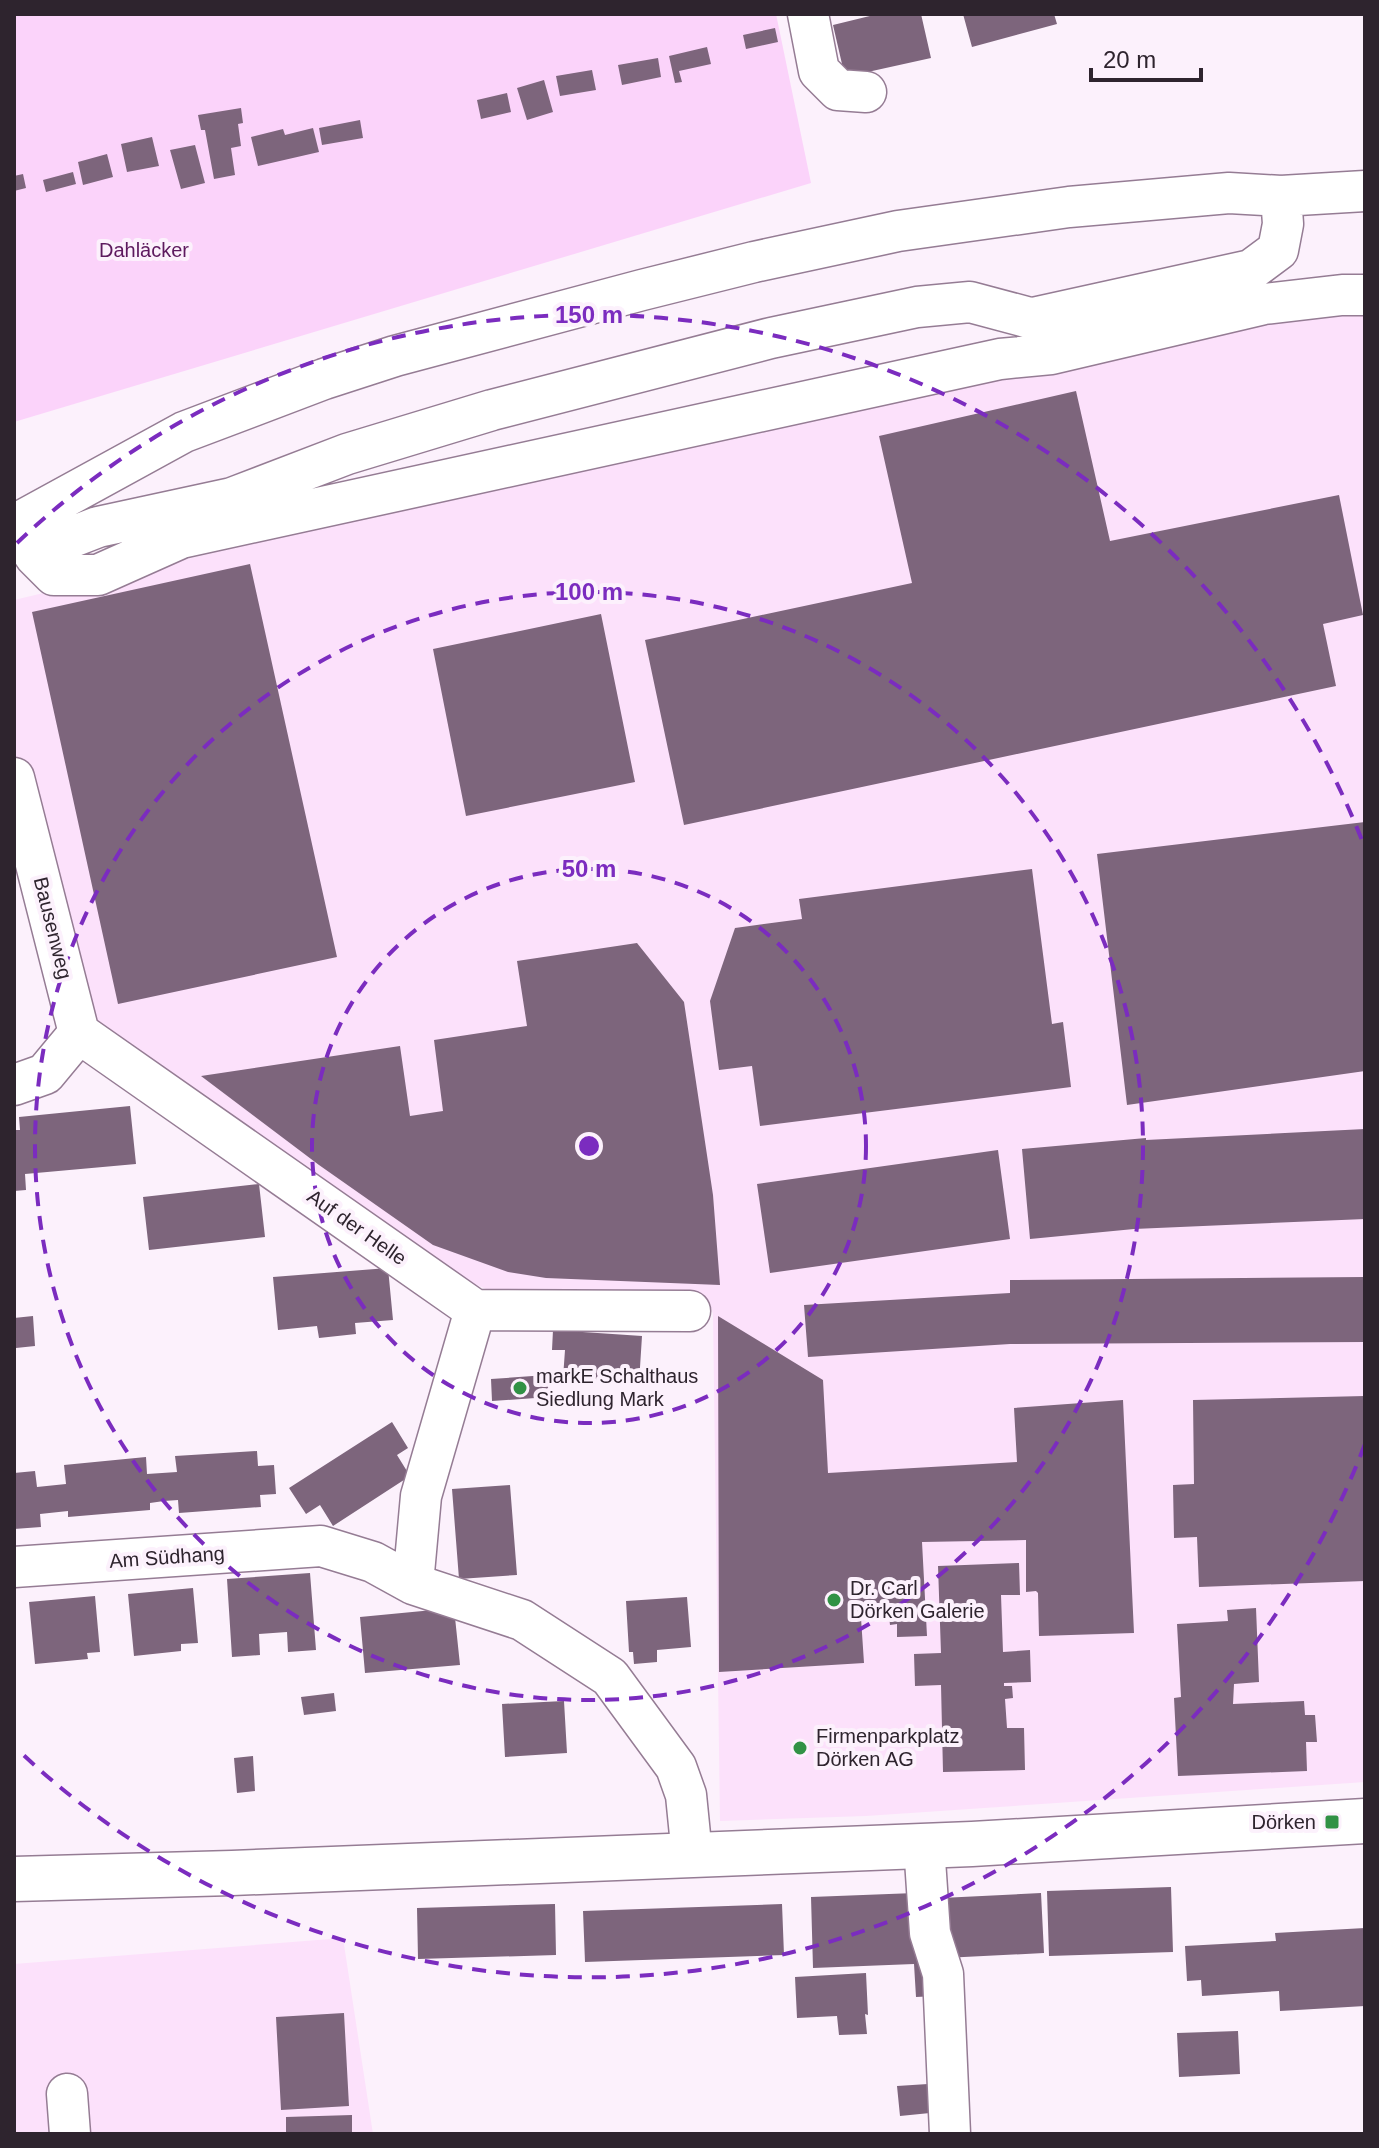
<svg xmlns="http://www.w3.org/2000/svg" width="1379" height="2148" viewBox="0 0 1379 2148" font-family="Helvetica,sans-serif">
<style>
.built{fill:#fce1fb}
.green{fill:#fbd3fa}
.building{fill:#7d657c}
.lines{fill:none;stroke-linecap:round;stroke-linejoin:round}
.minor-casing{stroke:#957c94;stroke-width:43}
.major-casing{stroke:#957c94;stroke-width:47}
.minor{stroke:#fff;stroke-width:40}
.major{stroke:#fff;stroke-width:44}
.ring{fill:none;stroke:#7b2cbf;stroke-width:4;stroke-dasharray:14 10}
.poi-dot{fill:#319245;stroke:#fcf1fc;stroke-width:3}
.labels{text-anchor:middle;stroke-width:8;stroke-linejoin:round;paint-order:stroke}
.park-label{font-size:20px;fill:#5d1a5e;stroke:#fcf1fc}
.street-label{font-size:20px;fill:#2e242e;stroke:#fcf1fc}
.poi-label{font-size:20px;fill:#2e242e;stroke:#fcf1fc;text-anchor:start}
.centre{fill:#7b2cbf;stroke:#fcf1fc;stroke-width:4}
.ring-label{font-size:24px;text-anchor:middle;font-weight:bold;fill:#7b2cbf;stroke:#fcf1fc;stroke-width:8;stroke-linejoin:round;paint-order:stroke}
</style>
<rect width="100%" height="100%" fill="#fcf1fc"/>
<!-- built -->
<path class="built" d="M1365 280V1782L866 1816 720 1821 713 1314 709 1300 505 1297 465 1280 80 1033 14 804V600Z
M343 1938 373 2134H14V1964Z"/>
<!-- green -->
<path class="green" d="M14 14H776L811 183 14 422Z"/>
<!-- building -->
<path class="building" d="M878 14H921L931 58 845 77 833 25Z
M963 14H1054L1057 24 972 47Z
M775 28 778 42 746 49 743 35Z
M707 47 711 64 679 71 682 82 675 83 669 56Z
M658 58 661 77 622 85 618 65Z
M592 70 596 90 560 96 556 76Z
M544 80 553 112 527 120 517 88Z
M507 93 511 112 481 119 477 100Z
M241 108 243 123 238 124 241 146 231 148 235 175 214 179 205 130H201L198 115Z
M360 120 363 138 322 145 319 128Z
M313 128 319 152 258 166 251 137 283 129 285 135Z
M152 137 159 166 127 172 121 144Z
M195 145 205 183 181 189 170 150Z
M107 154 113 177 83 185 78 162Z
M73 172 76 184 46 192 43 180Z
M23 174 26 188 14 191V176Z
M1076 391 1110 541 1339 495 1363 615 1323 624 1336 686 684 825 645 640 912 583 879 436Z
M250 564 337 957 118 1004 32 612Z
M601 614 635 782 466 816 433 649Z
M1365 822V1071L1127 1105 1097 854Z
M1032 869 1052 1024 1063 1022 1071 1087 760 1126 752 1066 719 1070 710 1001 735 928 802 919 799 899Z
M637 943 684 1002 713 1195 720 1285 546 1278 508 1272 433 1245 319 1165 201 1076 400 1046 410 1116 443 1111 434 1040 527 1026 517 961Z
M130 1106 136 1164 25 1174 26 1190 14 1191V1130H20L19 1117Z
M1365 1129V1219L1134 1229 1030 1239 1022 1149 1146 1138V1140Z
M998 1150 1010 1239 770 1273 757 1184Z
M259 1184 265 1237 149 1250 143 1197Z
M388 1268 393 1320 355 1323 356 1334 319 1338 317 1326 278 1330 273 1277Z
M1365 1277V1342L1010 1344 808 1357 804 1305 1010 1293V1280Z
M33 1316 35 1346 16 1348 14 1318Z
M718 1316 823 1380 828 1473 1017 1462 1014 1408 1123 1400 1134 1633 1039 1636 1038 1593 1036 1591 1026 1592V1540L922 1542 927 1636 897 1637V1624L890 1625 889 1616 861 1618 864 1663 719 1672Z
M553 1330 642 1336 639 1383 563 1378 565 1350H552Z
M547 1375 549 1397 492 1401 491 1379Z
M1365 1396V1581L1199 1587 1197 1537 1174 1538 1173 1485 1194 1484 1193 1400Z
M392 1422 408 1448 397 1455 410 1476 333 1526 320 1505 306 1514 289 1488Z
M257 1451 258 1466 274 1465 276 1494 260 1495 261 1507 179 1513 178 1500 164 1501 150 1503V1510L68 1517V1511L40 1514 41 1527 14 1529V1473L35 1471 37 1487 66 1484 64 1465 146 1457 147 1474 177 1472 175 1456Z
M510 1485 517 1575 459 1579 452 1489Z
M1019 1563 1020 1595H1001L1003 1652 1030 1650 1031 1682 1004 1683V1686H1012L1013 1698 1005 1699 1007 1728H1024L1025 1770 943 1772 941 1685 915 1686 914 1654 941 1653 938 1566Z
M310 1573 316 1650 288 1652 287 1632 259 1634 260 1655 232 1657 227 1579Z
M193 1588 198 1643 181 1644V1651L134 1656 128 1594Z
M95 1596 100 1652 87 1653 88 1659 35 1664 29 1602Z
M687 1597 691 1647 657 1650V1662L634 1664 633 1652H629L626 1601Z
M454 1608 460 1665 365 1673 360 1617Z
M1256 1608 1259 1682 1234 1684 1233 1704 1304 1701 1305 1715H1315L1317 1742H1306L1307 1771 1178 1776 1174 1698 1181 1697 1177 1624 1228 1621 1227 1610Z
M334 1693 336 1711 304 1715 301 1697Z
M564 1701 567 1753 505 1757 502 1704Z
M253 1756 255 1791 237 1793 234 1758Z
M1171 1887 1173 1952 1049 1956 1047 1891Z
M915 1893 918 1963H934L936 1996 916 1997 914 1964 813 1968 811 1897Z
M1041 1893 1044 1953 944 1958 941 1898Z
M555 1904 556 1955 418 1959 417 1908Z
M782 1904 784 1955 585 1962 583 1911Z
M1365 1928V2006L1280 2011 1279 1991 1202 1996 1201 1980 1187 1981 1185 1946 1276 1941 1275 1933Z
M866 1973 868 2015 865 2014 867 2034 839 2035 837 2016 797 2018 795 1977Z
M344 2013 349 2106 281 2110 276 2017Z
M1238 2031 1240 2074 1179 2077 1177 2033Z
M928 2084 930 2113 900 2116 897 2086Z
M352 2115V2134H286V2117Z"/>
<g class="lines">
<!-- minor casing -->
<g class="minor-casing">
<path id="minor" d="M808 14 819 71 838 90 866 92
M1281 196 1365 191
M1033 318 1251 270 1278 250 1283 224 1281 196 1229 193 1069 207 898 231 754 262 642 290 395 356 324 379 184 432 14 525 35 556 54 575H98L181 538 1000 359 1051 354 1264 304 1342 295H1365
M35 556 67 539 98 527 232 498 347 454 492 410 771 338 917 307 970 302 1056 325
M14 778 79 1033
M79 1033 475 1310 421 1496 413 1584
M14 1085 45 1074 79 1033
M475 1310 690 1311
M14 1567 321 1546 373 1562 413 1584 522 1620 610 1677 676 1767 686 1795 692 1855
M924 1845 930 1933 943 1974 950 2134
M67 2094 70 2134"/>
</g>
<!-- major casing -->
<g class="major-casing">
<path id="major" d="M14 1879 232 1873 972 1844 1365 1821"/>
</g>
<!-- minor -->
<use href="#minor" class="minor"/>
<!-- major -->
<use href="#major" class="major"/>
</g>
<!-- distance rings -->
<g class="ring">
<circle cx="589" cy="1146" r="277"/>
<circle cx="589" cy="1146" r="554"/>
<path d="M1365 1444A831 831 0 0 1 17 1749M17 543A831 831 0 0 1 1365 848"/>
</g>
<!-- markers -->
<g class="poi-dot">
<circle cx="520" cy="1388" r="8"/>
<circle cx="834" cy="1600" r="8"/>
<circle cx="800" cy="1748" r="8"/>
<rect x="1324" y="1814" width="16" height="16" rx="4"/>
</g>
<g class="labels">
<!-- park labels -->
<g class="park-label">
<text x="144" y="257">Dahläcker</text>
</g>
<!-- street labels -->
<g class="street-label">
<text transform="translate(53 928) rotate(76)" y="7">Bausenweg</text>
<text transform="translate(357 1227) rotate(35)" y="7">Auf der Helle</text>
<text transform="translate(167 1557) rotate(-4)" y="7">Am Südhang</text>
</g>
<!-- poi labels -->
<g class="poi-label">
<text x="536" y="1383">markE Schalthaus<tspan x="536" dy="23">Siedlung Mark</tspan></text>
<text x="850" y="1595">Dr. Carl<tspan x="850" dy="23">Dörken Galerie</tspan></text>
<text x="816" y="1743">Firmenparkplatz<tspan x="816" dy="23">Dörken AG</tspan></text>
<text x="1316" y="1829" text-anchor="end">Dörken</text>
</g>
</g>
<circle cx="589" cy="1146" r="12" class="centre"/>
<g class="ring-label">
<text x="589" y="323">150 m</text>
<text x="589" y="600">100 m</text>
<text x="589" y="877">50 m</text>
</g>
<!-- border -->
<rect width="1379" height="2148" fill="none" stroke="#2e242e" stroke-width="32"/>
<!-- scale -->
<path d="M1091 68v12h110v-12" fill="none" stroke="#2e242e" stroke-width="4"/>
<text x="1103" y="68" font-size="24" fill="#2e242e" stroke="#fcf1fc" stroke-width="6" paint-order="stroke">20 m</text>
</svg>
